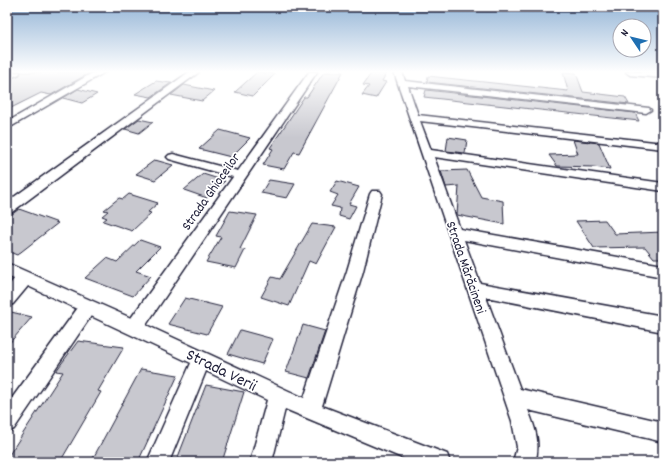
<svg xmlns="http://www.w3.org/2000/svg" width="670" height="469" viewBox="0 0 670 469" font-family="Dekko,sans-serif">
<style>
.building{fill:#c8c8cf;stroke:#22223b}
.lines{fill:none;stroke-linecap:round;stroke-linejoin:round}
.street-casing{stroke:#22223b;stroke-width:3}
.street{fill:#fff;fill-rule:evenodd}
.labels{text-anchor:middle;stroke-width:3.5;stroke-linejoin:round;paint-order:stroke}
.street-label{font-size:14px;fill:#22223b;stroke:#fff}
.near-street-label{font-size:17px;fill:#22223b;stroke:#fff}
</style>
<rect width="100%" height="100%" fill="#fff"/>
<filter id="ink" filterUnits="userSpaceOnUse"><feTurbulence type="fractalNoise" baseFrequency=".025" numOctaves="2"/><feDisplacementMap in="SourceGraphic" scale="8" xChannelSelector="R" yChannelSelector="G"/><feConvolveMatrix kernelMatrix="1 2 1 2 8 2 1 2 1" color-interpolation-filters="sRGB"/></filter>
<g filter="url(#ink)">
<!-- building -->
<path class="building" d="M21 72H91L51 95 41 93 7 110V80L20 75Z
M257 72 275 74 253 96 235 92Z
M324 72H343L299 153 294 152 284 169 263 165 273 149 270 148 304 97H307Z
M372 72H387L382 81 386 82 376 98 362 95 369 86 363 85Z
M563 72 576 73 583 92 625 97 629 104 427 82 428 76 568 91Z
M156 81 171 83 151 97 135 94Z
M184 85 214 91 202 101 171 95Z
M78 89 97 94 82 103 63 98Z
M426 90 635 113 639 121 424 97Z
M139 119 153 122 139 133 125 129Z
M220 130 250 138 231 157 199 149Z
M448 137 467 140 465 153 446 151Z
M573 140 599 143 610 169 593 167 557 166 549 155 578 154Z
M155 160 173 165 155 180 136 174Z
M467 170 481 197 503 201 504 224 457 215 459 186 446 187 441 171Z
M203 174 225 181 207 198 184 190Z
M269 180 295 184 287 198 261 193Z
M337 181 359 187 349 204 356 206 349 219 339 216 340 208 331 206 338 195 330 192Z
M129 194 158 203 148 212 151 213 132 231 103 221 107 218 102 216 108 211 104 210 119 198 123 199Z
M19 209 58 223 17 255 7 251V218Z
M230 211 257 215 240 249 245 250 236 268 206 262 221 237 216 236Z
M605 220 615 234 663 232V258H654L645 247 594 248 576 221Z
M312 224 336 227 316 264 309 261 289 306 261 297 272 277 280 279Z
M140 240 160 247 136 271 151 276 133 296 85 278 107 258 117 262Z
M185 298 222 307 207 334 168 324Z
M7 311 32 317 7 346Z
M303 325 325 331 309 378 286 372Z
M240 330 273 339 262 364 228 354Z
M78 341 124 347 98 391 101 392 60 462H7V458L63 372 56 371Z
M141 369 178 375 138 462H91Z
M206 385 244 392 222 462H176Z"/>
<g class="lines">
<!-- street casing -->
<g class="street-casing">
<path id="street" d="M20 72 19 74 7 79V73Z
M94 72H105L7 129V122Z
M189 72H199L12 212 7 214V202Z
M309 72H317L146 325 304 398 347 271 370 194 372 191H380L382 194 363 271 322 406 447 454 450 462H412L285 409 272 462H250L267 400 206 371 169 462H147L191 363 91 316 14 429 7 432V405L77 309 28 286 13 304 7 306V288L14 279 7 276V263L131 318 233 177 169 159 167 157 169 155 173 154 238 171Z
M394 72H402L405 81 649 108 651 110 646 113 408 86 418 115 663 143V149L420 121 431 150 663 183V191L434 157 460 229 663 265V277L464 240 480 283 663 316V332L486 297 520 389 663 422V442L528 410C535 427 541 444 535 462H513L517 447 512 421Z
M626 72H663V78L630 75Z"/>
</g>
<!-- street -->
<use href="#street" class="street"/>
</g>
</g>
<!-- sky -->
<linearGradient id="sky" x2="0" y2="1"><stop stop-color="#93b4d6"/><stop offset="0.52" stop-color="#fff"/><stop offset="1" stop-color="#fff" stop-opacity="0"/></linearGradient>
<rect width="670" height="138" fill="url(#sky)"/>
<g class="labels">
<!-- street labels -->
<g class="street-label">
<text transform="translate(210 191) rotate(-55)" y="5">Strada Ghioceilor</text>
<text transform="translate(467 267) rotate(71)" y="5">Strada Mărăcineni</text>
</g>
<!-- near-street labels -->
<g class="near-street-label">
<text transform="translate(222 369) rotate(26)" y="6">Strada Verii</text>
</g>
</g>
<!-- margin -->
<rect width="670" height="469" fill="none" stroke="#fff" stroke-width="24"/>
<rect x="12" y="12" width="646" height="445" fill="none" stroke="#22223b" stroke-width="1.5" filter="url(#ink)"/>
<!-- north arrow -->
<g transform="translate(632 38) rotate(305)"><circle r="19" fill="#ffffff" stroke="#a7a7b1"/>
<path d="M0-3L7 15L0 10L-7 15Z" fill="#1f6fb2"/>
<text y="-6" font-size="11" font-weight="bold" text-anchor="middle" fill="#22223b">N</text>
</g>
</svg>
